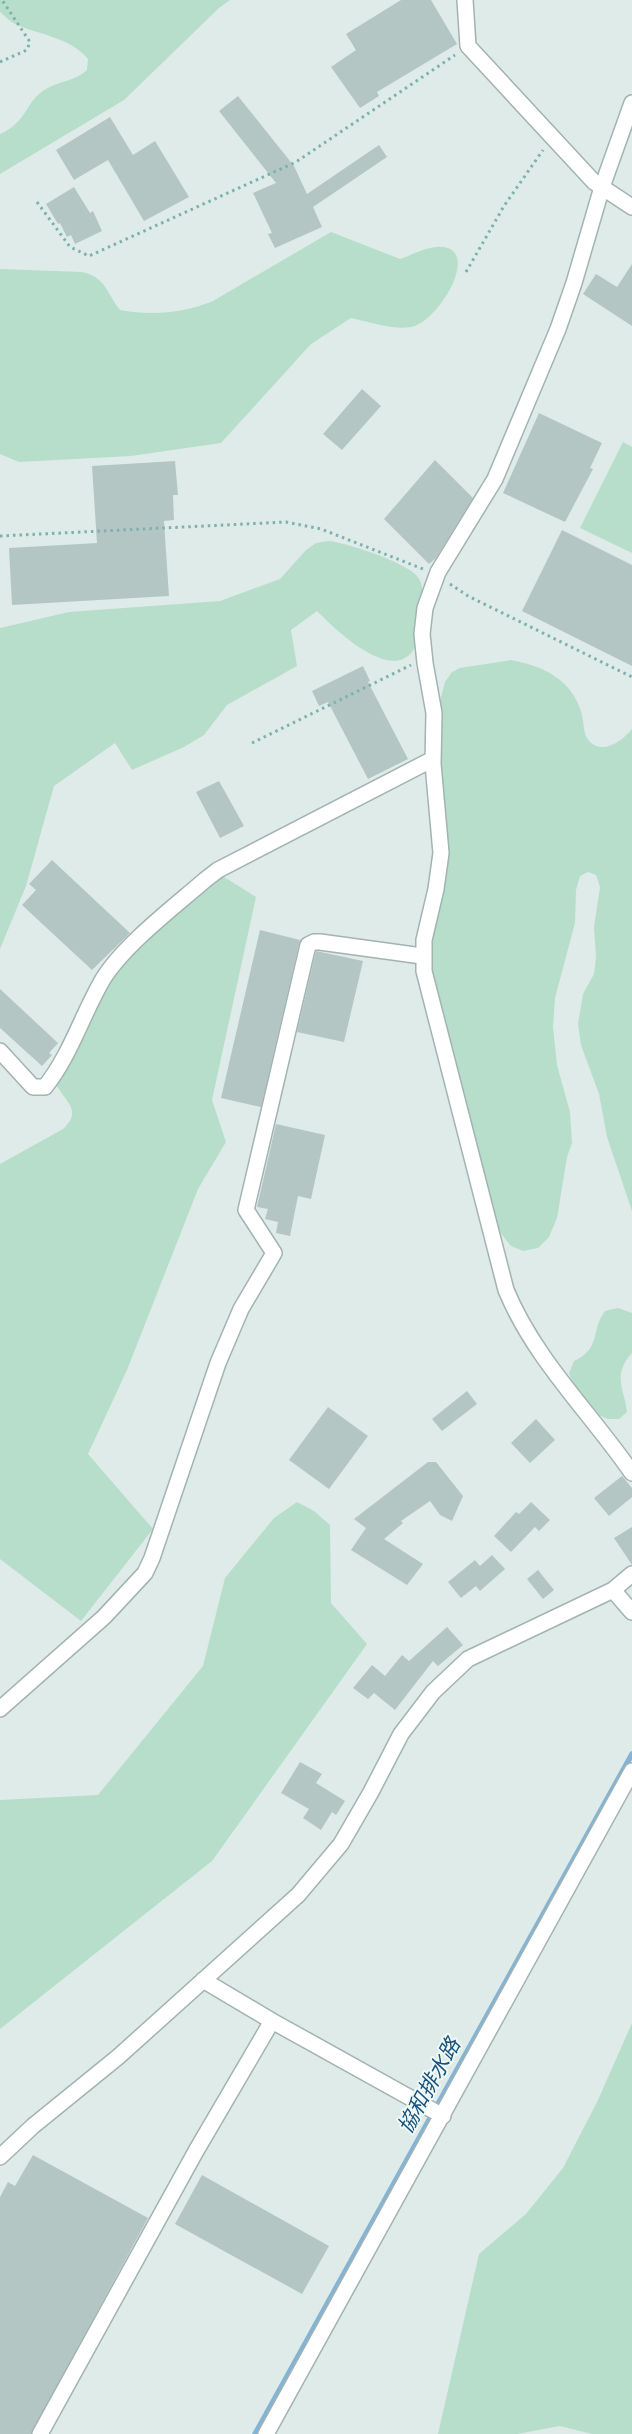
<svg xmlns="http://www.w3.org/2000/svg" width="632" height="2434" viewBox="0 0 632 2434" font-family="'Alegreya Sans','Noto Sans JP',sans-serif">
<style>
.green{fill:#b6decb}
.lines{fill:none;stroke-linecap:round;stroke-linejoin:round}
.stream{stroke:#83b4d5;stroke-width:5.5}
.building{fill:#b4c6c3}
.street-casing{stroke:#a2b3b2;stroke-width:18}
.path{stroke:#7db1ad;stroke-width:3;stroke-dasharray:2.5 4;stroke-linecap:butt}
.street{stroke:#fff;stroke-width:15}
.labels{text-anchor:middle;stroke-width:4;stroke-linejoin:round;paint-order:stroke}
.water-label{font-size:21px;font-style:italic;fill:#16527c;stroke:#f0f8f6}
</style>
<rect width="100%" height="100%" fill="#dfebe9"/>
<!-- green -->
<path class="green" d="M0 0H230L219 8 124 100 0 174V134C28 122 25 101 46 89 60 81 75 81 87 70L88 59C70 37 39 35 15 24 9 21 5 16 0 12Z
M331 232 400 259C412 255 424 248 436 247 485 243 440 322 411 327 392 330 370 322 351 318L311 344 221 443 131 456 19 462 0 454V269L82 272C106 277 107 294 120 310 151 316 185 313 213 301Z
M623 442 632 447V553L580 528Z
M329 541C347 543 405 562 417 576 427 588 420 602 417 615 415 627 419 642 412 652 388 682 333 627 317 611L291 630 297 666 227 705 204 735 184 747 132 770 115 743 54 786 26 886 0 949V628L69 612 220 601 280 579 306 550 316 543Z
M511 660C544 666 573 680 582 715 584 724 583 734 589 741 603 756 623 740 632 729V1211L607 1137 599 1094 581 1045 578 1024 583 994 594 974 596 958 594 927 600 887 596 875 588 872 580 876 576 890 575 923 555 998 553 1027 557 1065 570 1112 572 1143 567 1157 557 1218 549 1237 538 1248 523 1251 511 1246 502 1235 495 1221 430 970 429 956 441 778V697L445 682 452 672 460 668Z
M221 875 256 897 212 1100 226 1142 198 1189 127 1370 88 1454 153 1529 81 1621 0 1559V1164L63 1129C82 1111 67 1103 57 1086L60 1076 108 981 130 954Z
M618 1308 632 1313V1353C612 1375 624 1388 627 1412L619 1419H608L598 1415 573 1384 569 1373 574 1361C602 1348 590 1331 605 1311Z
M297 1502 314 1511 330 1525 331 1603 367 1644 212 1861 0 2029V1800L98 1795 203 1666 225 1578 274 1518Z
M632 2023V2434H592L560 2426 517 2434H438L479 2254 526 2214 563 2168 598 2100Z"/>
<g class="lines">
<!-- stream -->
<path class="stream" d="M255 2434 632 1754"/>
</g>
<!-- building -->
<path class="building" d="M401 0H431L457 44 377 92 379 96 360 108 331 67 356 50 346 34Z
M238 96 294 166 307 194 379 145 387 157 313 207 322 227 275 248 268 234 272 233 253 193 276 183 219 111Z
M110 117 133 155 155 141 189 197 144 221 108 160 74 180 56 150Z
M74 187 90 213 93 211 102 231 75 244 71 235 67 237 60 223 58 224 46 204Z
M632 264V326L583 294 596 274 617 287Z
M362 389 381 406 342 450 323 434Z
M539 413 602 443 590 468 593 469 565 522 503 493Z
M435 460 473 498 436 558 429 564 384 519Z
M175 461 178 495H173L174 520 164 521 169 596 12 605 9 548 97 543 92 466Z
M562 530 632 565V666L522 611Z
M363 666 370 681 368 682 408 759 368 779 328 702 319 706 312 691Z
M219 781 244 826 220 838 196 792Z
M52 860 130 933 92 970 22 905 36 890 29 884Z
M260 930 300 940 261 1107 221 1098Z
M316 951 363 961 344 1042 297 1032Z
M0 989 58 1043 49 1053 52 1055 42 1066 0 1028Z
M276 1124 325 1135 311 1199 298 1196 290 1236 276 1233 278 1222 265 1219 268 1209 257 1207Z
M467 1391 477 1404 442 1431 432 1419Z
M328 1407 368 1436 329 1489 289 1460Z
M536 1419 555 1440 530 1463 511 1443Z
M428 1462H436L463 1496 452 1521 440 1515 430 1501 401 1521 403 1523 384 1539 423 1564 407 1585 351 1550 366 1528 354 1519Z
M622 1476 632 1488V1497L609 1516 594 1498Z
M531 1502 550 1520 539 1531 535 1527 511 1552 494 1536 516 1512 519 1514Z
M632 1527V1565L614 1538Z
M492 1555 505 1569 480 1591 476 1586 461 1598 448 1582 475 1560 480 1566Z
M538 1570 554 1590 543 1599 527 1579Z
M447 1627 463 1645 438 1666 433 1661 395 1710 374 1693 368 1699 353 1688 372 1665 385 1676 402 1655 409 1661Z
M300 1762 322 1774 316 1783 345 1801 336 1815 332 1812 321 1830 303 1818 309 1809 281 1793Z
M33 2155 148 2218 31 2434H0V2197L8 2182 15 2186Z
M202 2175 329 2246 302 2294 175 2224Z"/>
<g class="lines">
<!-- street casing -->
<g class="street-casing">
<path id="street" d="M465 0 468 46 594 182 632 207
M632 103 602 187 574 283 558 329 495 479 438 572 425 608 422 634 425 663 434 713 433 764 441 853 436 889 424 940V971L506 1290C535 1360 590 1412 632 1473
M0 1051 33 1087H45C71 1054 82 1015 103 979 124 945 174 907 205 880L218 870 433 759
M613 1590 632 1612
M0 1709 104 1617 145 1573 152 1558 218 1363 241 1309 274 1253 246 1210 308 945 314 942H320L422 956
M203 1980 272 2021 443 2116
M0 2157 33 2126 118 2057 298 1895 341 1844 371 1792 401 1734 433 1692 468 1659 613 1590 632 1574
M40 2434 196 2151 272 2021
M266 2434 632 1771"/>
</g>
<!-- path -->
<path class="path" d="M0 62 27 50 30 42 2 0
M37 202 70 247 89 256 296 162 455 55
M466 272 504 206 543 150
M0 536 286 522 321 529 423 569
M450 584 468 596 632 677
M252 743 411 665"/>
<!-- street -->
<use href="#street" class="street"/>
</g>
<g class="labels">
<!-- water labels -->
<g class="water-label">
<text transform="translate(429 2086) rotate(-61)" y="7">協和排水路</text>
</g>
</g>
</svg>
